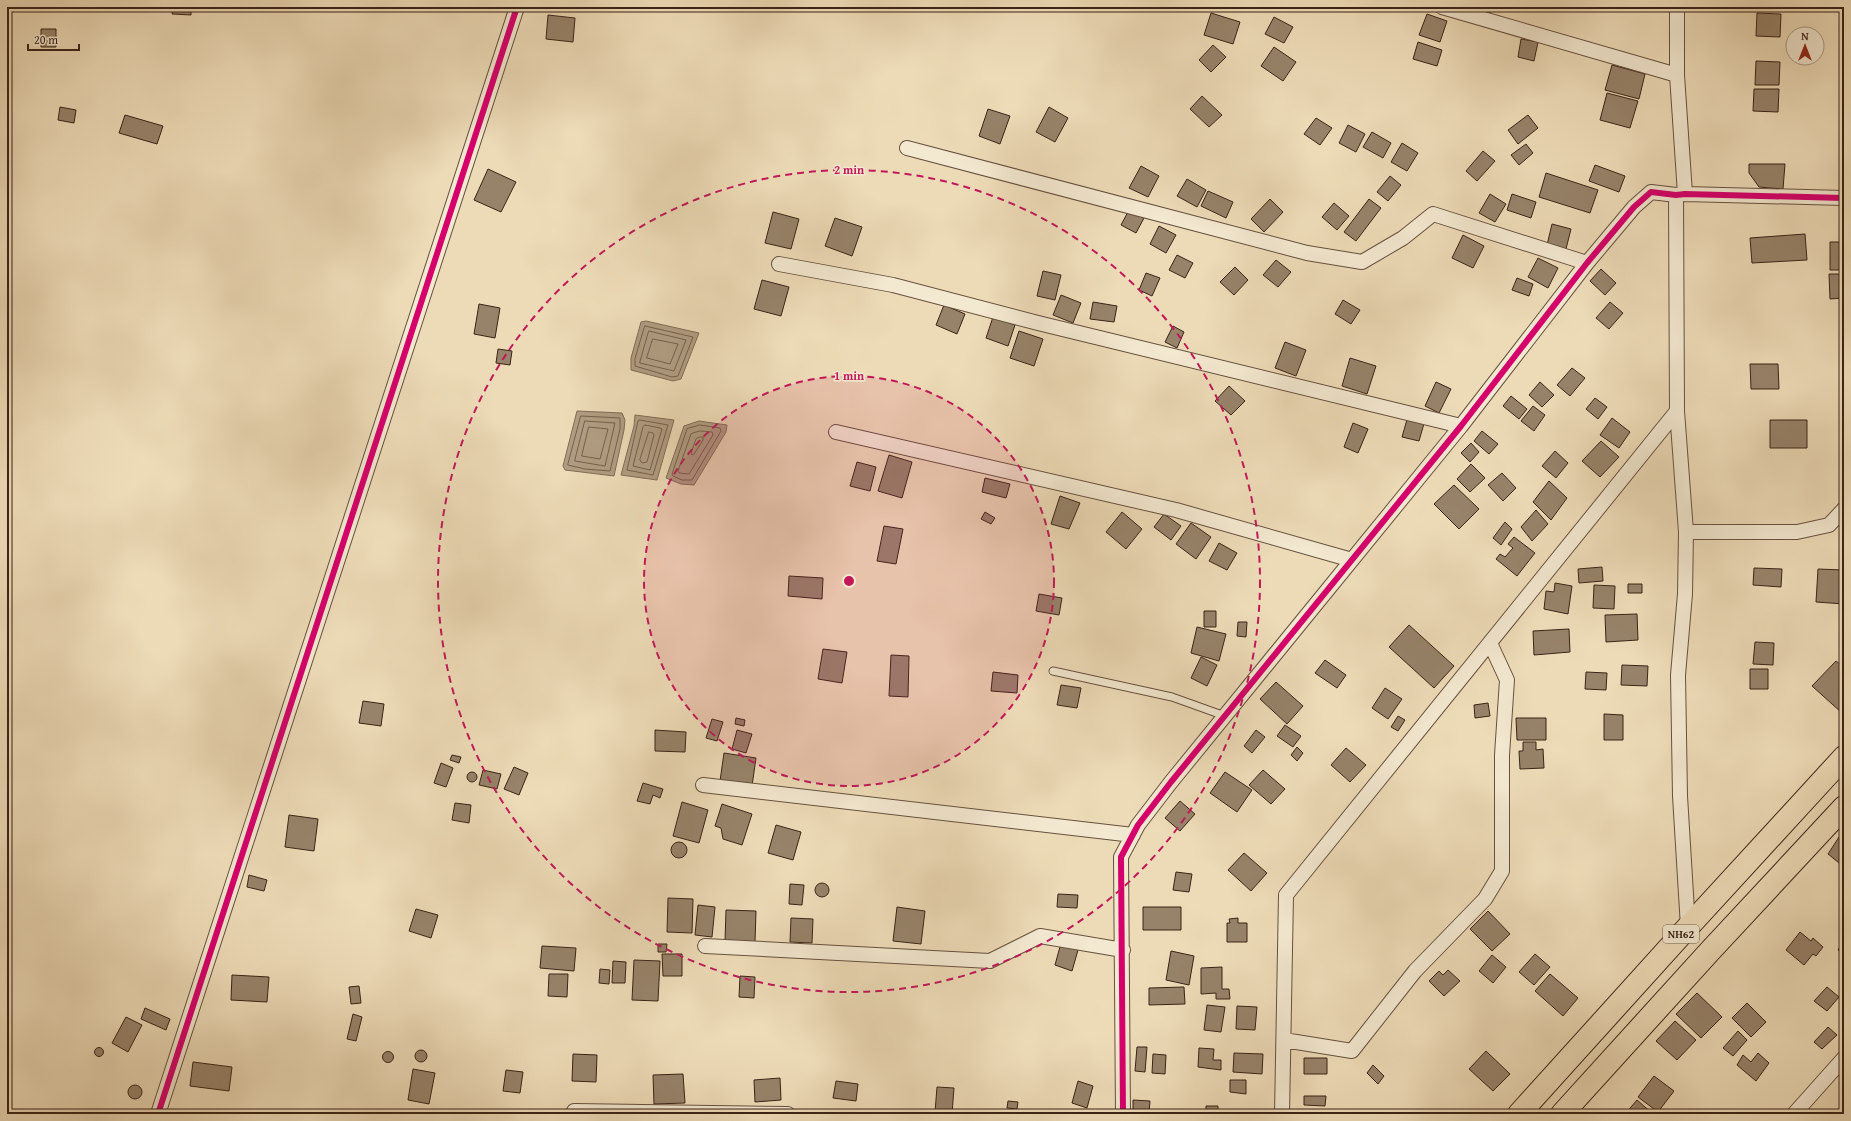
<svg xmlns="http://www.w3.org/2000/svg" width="1851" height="1121" viewBox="0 0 1851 1121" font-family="'Gentium Book Plus',serif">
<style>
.water{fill:#b09c81;stroke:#816c57}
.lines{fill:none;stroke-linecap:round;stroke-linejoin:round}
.shore{stroke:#75604c;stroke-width:1}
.building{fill:#97836a;stroke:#3a2317}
.service-casing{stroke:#67513f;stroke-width:9}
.minor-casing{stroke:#67513f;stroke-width:16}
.primary-casing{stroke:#3a2317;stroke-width:24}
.service{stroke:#f3e8d0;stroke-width:7}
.minor{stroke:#f3e8d0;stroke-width:14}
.primary{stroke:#eddbb7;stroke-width:22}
.cycleway-casing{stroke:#f3e8d0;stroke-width:8}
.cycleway{stroke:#d6006c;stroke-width:6}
.ring{fill:none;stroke:#c2185b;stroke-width:2;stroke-dasharray:7 5}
.labels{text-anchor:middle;stroke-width:3;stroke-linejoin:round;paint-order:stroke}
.shield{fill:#f3e8d0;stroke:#725e4e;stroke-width:1}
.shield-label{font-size:11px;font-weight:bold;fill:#3a2317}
.centre{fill:#c2185b;stroke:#f3e8d0;stroke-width:2}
.ring-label{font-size:12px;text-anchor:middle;font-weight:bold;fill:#c2185b;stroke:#f3e8d0;stroke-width:3;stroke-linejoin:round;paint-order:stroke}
</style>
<rect width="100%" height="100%" fill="#eddbb7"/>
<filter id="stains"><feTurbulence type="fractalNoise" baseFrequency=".005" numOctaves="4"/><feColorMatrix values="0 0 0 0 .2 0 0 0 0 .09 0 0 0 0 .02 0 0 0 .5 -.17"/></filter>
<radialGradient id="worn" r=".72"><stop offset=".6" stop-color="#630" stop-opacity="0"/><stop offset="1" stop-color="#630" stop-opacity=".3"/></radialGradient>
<!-- water -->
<path class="water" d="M646 321 699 333 681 379 673 381 631 370V358L641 322Z
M577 411 622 413 625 420 624 430 614 476 565 470 563 466Z
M635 415 674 420 657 480 621 475 634 426Z
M699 421 727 425 726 432 694 485 681 484 666 478 684 426Z"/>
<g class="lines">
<!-- shore -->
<path class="shore" d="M645 326 693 337 678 376 672 377 635 366V359Z
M649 331 686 340 674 371 640 363Z
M653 339 678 344 670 364 647 358Z
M581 416 620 418V429L610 471 585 469 568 465Z
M640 420 668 425 653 475 627 470 638 421Z
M585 421 615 423 605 466 575 461Z
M645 425 660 428 662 429 650 470 633 466 643 427Z
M700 425 720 428 721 431 692 480H682L673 476 672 474 687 429Z
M589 427 608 429 600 459 582 456Z
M700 431 712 432 713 435 689 474 679 473 678 471 691 434Z
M649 432 653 433 654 435 647 462 642 463 640 460Z
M700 437H703V440L694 454 692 455 691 453 696 439Z"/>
</g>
<!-- building -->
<path class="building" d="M173 7H191V15L172 14Z
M1467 7H1492L1489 15Z
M1750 7H1779V9L1750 8Z
M1211 13 1240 22 1233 44 1204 35Z
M1757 13 1781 14 1780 37 1756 36Z
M1427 14 1447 21 1440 42 1419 35Z
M548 15 575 18 573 42 546 39Z
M1274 17 1293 27 1284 43 1265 34Z
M41 29H56V47H41Z
M1521 39 1538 42 1534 61 1518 57Z
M1418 42 1442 50 1437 66 1413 59Z
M1213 45 1226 57 1211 72 1199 60Z
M1274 47 1296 62 1283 81 1261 66Z
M1756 61 1780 62 1779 85H1755Z
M1612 65 1645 74 1639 99 1605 90Z
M1754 89H1779L1778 112 1753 111Z
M1607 93 1638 101 1630 128 1600 120Z
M1202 96 1222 115 1209 127 1190 109Z
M60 107 76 110 74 123 58 120Z
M1049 107 1068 118 1055 142 1036 132Z
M988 109 1010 116 1000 144 979 136Z
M125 115 163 126 157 144 119 133Z
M1528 115 1538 128 1518 144 1508 130Z
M1316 118 1332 128 1320 145 1304 134Z
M1348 125 1365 134 1356 152 1339 143Z
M1372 132 1391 143 1383 158 1363 147Z
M1402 143 1418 153 1407 171 1391 162Z
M1526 144 1533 153 1519 165 1511 155Z
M1483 151 1495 161 1477 181 1466 171Z
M1749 164H1785L1783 189 1759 187 1749 173Z
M1595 165 1625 176 1619 192 1589 181Z
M1141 166 1159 176 1148 197 1129 188Z
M488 169 516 182 501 212 474 200Z
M1546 173 1598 190 1590 213 1539 197Z
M1390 176 1401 185 1388 201 1377 192Z
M1187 179 1206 190 1197 207 1177 196Z
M1208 191 1233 202 1226 218 1201 206Z
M1490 194 1506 204 1495 222 1479 213Z
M1512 194 1536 202 1531 218 1507 210Z
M1270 199 1283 212 1264 232 1251 219Z
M1369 199 1381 208 1356 241 1344 232Z
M1334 203 1349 216 1337 230 1322 217Z
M1129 210 1144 218 1136 233 1121 225Z
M773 212 799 219 791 249 765 243Z
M835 218 862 227 852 256 825 246Z
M1552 224 1571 229 1566 249 1547 245Z
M1159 226 1176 235 1166 253 1150 244Z
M1805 234 1807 260 1752 263 1750 238Z
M1463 235 1484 246 1473 268 1452 258Z
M1830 242H1844V270H1830Z
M1177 255 1193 263 1185 278 1169 270Z
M1538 258 1558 268 1548 288 1528 277Z
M1276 260 1291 272 1278 287 1263 275Z
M1235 267 1248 280 1234 295 1220 282Z
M1601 269 1616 283 1605 295 1590 281Z
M1043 271 1061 275 1055 300 1037 296Z
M1146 273 1160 278 1152 296 1139 290Z
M1829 274H1844V298L1830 299Z
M1517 278 1533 284 1529 296 1512 290Z
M762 280 789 287 781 316 754 309Z
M1061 295 1081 303 1073 323 1053 315Z
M1343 300 1360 310 1351 324 1335 314Z
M1093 302 1117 306 1114 322 1090 319Z
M1610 302 1623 313 1609 329 1596 318Z
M479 304 500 308 495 338 474 334Z
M944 305 965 314 957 334 936 325Z
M993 317 1015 325 1008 346 986 338Z
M1173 326 1184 332 1177 348 1165 342Z
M1019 331 1043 339 1034 366 1010 358Z
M1285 342 1306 350 1296 376 1275 368Z
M498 349 512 351 510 365 496 363Z
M1350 358 1376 366 1367 394 1342 386Z
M1750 364H1778L1779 389H1751Z
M1572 368 1585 378 1570 396 1557 385Z
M1436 382 1451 389 1439 413 1425 406Z
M1540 382 1554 395 1542 407 1529 395Z
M1229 386 1245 401 1231 415 1215 401Z
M1511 396 1527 409 1519 419 1503 406Z
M1595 398 1607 407 1598 419 1586 409Z
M1533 406 1545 415 1534 431 1521 421Z
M1408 416 1425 420 1419 441 1402 437Z
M1612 418 1630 432 1619 448 1600 435Z
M1770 420H1807V448H1770Z
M1353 423 1368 429 1358 453 1344 447Z
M1482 431 1498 444 1489 454 1474 441Z
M1601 441 1619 457 1600 477 1582 461Z
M1471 443 1479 452 1470 462 1461 453Z
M1555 451 1568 463 1556 478 1542 466Z
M889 455 912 462 902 498 878 491Z
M857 462 876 467 870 491 850 486Z
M1471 464 1485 478 1470 492 1457 479Z
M1502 473 1516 488 1503 501 1488 485Z
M985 478 1010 484 1006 498 982 492Z
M1549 481 1567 498 1551 520 1533 502Z
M1454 485 1479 509 1459 529 1434 504Z
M1060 496 1080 503 1069 529 1051 524Z
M1536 510 1548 524 1532 541 1521 527Z
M985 512 995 518 991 524 981 519Z
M1122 512 1142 529 1126 549 1106 532Z
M1164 514 1181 526 1171 540 1154 527Z
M1505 522 1512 529 1501 545 1493 538Z
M1191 523 1211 537 1196 559 1176 544Z
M884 526 903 529 896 564 877 561Z
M1514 537 1535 553 1517 576 1496 559 1500 554 1505 557 1513 548 1508 544Z
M1219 543 1237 553 1227 570 1209 561Z
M1602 567 1603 581 1579 583 1578 569Z
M1754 568 1782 569 1781 587 1753 585Z
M1818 569 1844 570V604L1816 602Z
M789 576 823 578 822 599 788 596Z
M1555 583 1572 586 1568 614 1544 609 1546 591 1554 592Z
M1628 584H1642V593H1628Z
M1594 585 1615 586 1614 609 1593 608Z
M1039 594 1062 598 1059 615 1036 611Z
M1204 611H1216V627H1204Z
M1637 614 1638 640 1606 642 1605 615Z
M1238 622H1247L1246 637 1237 636Z
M1409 625 1454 666 1434 688 1389 647Z
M1197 627 1226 634 1219 661 1191 653Z
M1569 629 1570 652 1534 655 1533 631Z
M1755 642 1774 643 1773 665 1753 664Z
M823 649 847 652 842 683 818 679Z
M891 655 909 656 908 697 889 696Z
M1201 657 1217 665 1207 686 1191 678Z
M1325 660 1346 675 1337 688 1315 673Z
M1836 661 1844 668V711L1842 713 1812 686Z
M1622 665 1648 666 1647 686 1621 685Z
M1750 669H1768V689H1750Z
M993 672 1018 675 1017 693 991 691Z
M1586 672 1607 673 1606 690 1585 689Z
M1276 682 1303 706 1287 724 1260 699Z
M1061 685 1081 688 1077 708 1057 705Z
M1385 688 1402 699 1388 719 1372 708Z
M363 701 384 704 381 726 359 723Z
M1488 703 1490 716 1475 718 1474 705Z
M1604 714 1623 715V740H1604Z
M1398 716 1405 720 1398 731 1391 727Z
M736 718 745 720 744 726 735 724Z
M1516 718H1546V740H1517Z
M712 719 723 722 717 741 706 738Z
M1285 725 1301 736 1293 747 1277 736Z
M655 730 686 732 685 752 655 751Z
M737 730 752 734 746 753 732 749Z
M1256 730 1265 737 1252 753 1244 746Z
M1523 742H1536V750L1543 749 1544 768 1520 769 1519 751H1523Z
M1297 747 1303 753 1297 761 1291 755Z
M1346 748 1366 765 1350 782 1331 765Z
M724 753 756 758 752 786 720 781Z
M452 755 461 757 459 763 450 760Z
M441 763 453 768 446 787 434 783Z
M514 767 528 773 519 795 504 789Z
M483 770 501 774 497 789 479 785Z
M1263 770 1285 789 1271 804 1249 785Z
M467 777a5 5 0 1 1 10 0a5 5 0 1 1-10 0Z
M1225 772 1252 790 1237 812 1210 793Z
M643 783 663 789 660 798 653 795 650 804 637 801Z
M1180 801 1195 814 1180 831 1165 818Z
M682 802 708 810 699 843 673 836Z
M455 803 471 805 469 823 452 820Z
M722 804 752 814 742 845 723 839 721 828 715 826Z
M289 815 318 819 314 851 285 847Z
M776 825 801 832 793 860 768 853Z
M1841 834 1844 837V867L1828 854Z
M671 850a8 8 0 1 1 16 0a8 8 0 1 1-16 0Z
M1244 853 1267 873 1251 891 1228 870Z
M1176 872 1192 874 1189 892 1173 890Z
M249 875 267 880 264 891 247 887Z
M815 890a7 7 0 1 1 14 0a7 7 0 1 1-14 0Z
M790 884 804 885 802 905 789 904Z
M1058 894 1078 895 1077 908 1057 907Z
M668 898 693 899 692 933 667 932Z
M698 905 715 907 712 937 695 935Z
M897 907 925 911 921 944 893 941Z
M1143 907H1181V930H1143Z
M416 909 438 915 431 938 409 931Z
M726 910 756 911 755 942 725 941Z
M1488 911 1510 934 1492 951 1470 929Z
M791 918 813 919 812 943 790 942Z
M1238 918V923H1247V942H1227V923H1230L1229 919Z
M1800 932 1811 941 1813 938 1823 947 1816 956 1813 954 1804 965 1786 950Z
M1844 941V954L1838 950Z
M1061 943 1078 950 1072 971 1055 965Z
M658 944H667L666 952H658Z
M542 946 576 948 574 971 540 968Z
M1171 951 1194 956 1189 985 1166 980Z
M662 954H682V976H663Z
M1535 954 1550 967 1534 985 1519 972Z
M1492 955 1506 967 1493 983 1479 971Z
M634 960 660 961 658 1001 632 1000Z
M613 961 626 962 625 983H612Z
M1222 967V989H1229L1230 999H1216V993L1201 994V968Z
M600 969 610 970 609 984 599 983Z
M1448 970 1460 981 1444 996 1429 981 1439 971 1443 975Z
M549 974H568L567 997 548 996Z
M1550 974 1578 998 1563 1016 1535 991Z
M232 975 269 977 267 1002 231 1000Z
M740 976 755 977 754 998 739 997Z
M359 986 361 1003 351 1004 349 987Z
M1184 987 1185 1004 1149 1005V988Z
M1827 987 1839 997 1827 1011 1814 1001Z
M1697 993 1722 1017 1701 1038 1676 1014Z
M1747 1003 1766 1022 1751 1037 1732 1018Z
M1207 1005 1225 1007 1221 1032 1204 1030Z
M1237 1006 1257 1007 1255 1030 1236 1029Z
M145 1008 170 1019 166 1030 141 1019Z
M353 1014 362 1017 356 1041 347 1039Z
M126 1017 142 1025 128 1052 112 1043Z
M1675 1021 1696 1040 1677 1060 1656 1041Z
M1828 1027 1837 1035 1822 1049 1814 1042Z
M1738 1031 1747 1040 1733 1056 1723 1048Z
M1137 1047H1147L1145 1072 1135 1071Z
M94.5 1052a4.5 4.5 0 1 1 9 0a4.5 4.5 0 1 1-9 0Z
M1199 1048 1214 1049 1213 1060H1221V1070L1198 1067Z
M415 1056a6 6 0 1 1 12 0a6 6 0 1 1-12 0Z
M1486 1051 1510 1074 1493 1091 1469 1069Z
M382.5 1057a5.5 5.5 0 1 1 11 0a5.5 5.5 0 1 1-11 0Z
M1234 1053 1263 1054 1262 1074 1233 1072Z
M1758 1053 1769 1063 1756 1081 1737 1065 1743 1055 1751 1062Z
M573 1054 597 1055 596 1082 572 1081Z
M1153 1054 1166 1055 1165 1074 1152 1073Z
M1304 1058H1327V1074H1304Z
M193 1062 232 1067 229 1091 190 1086Z
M1373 1065 1384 1076 1378 1084 1367 1073Z
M413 1069 435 1073 429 1104 408 1100Z
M506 1070 523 1072 520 1093 503 1091Z
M683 1074 685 1103 654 1104 653 1075Z
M1654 1076 1674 1091 1658 1112 1638 1097Z
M780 1078 781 1100 755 1102 754 1080Z
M1230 1080H1246V1094L1230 1092Z
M836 1081 858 1084 856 1101 833 1098Z
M1078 1081 1093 1086 1087 1108 1072 1103Z
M128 1092a7 7 0 1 1 14 0a7 7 0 1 1-14 0Z
M937 1087 954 1088 952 1114 935 1112Z
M1304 1096H1326L1325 1106 1304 1105Z
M1133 1100 1150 1101 1149 1114H1133Z
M1637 1100 1653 1114H1625Z
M1008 1101 1018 1102 1017 1109 1007 1108Z
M1206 1106H1218V1114H1206Z
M1233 1111 1252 1112V1114H1227V1112H1233Z"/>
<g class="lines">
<!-- service casing -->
<g class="service-casing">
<path id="service" d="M1053 671 1172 697 1225 716"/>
</g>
<!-- minor casing -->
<g class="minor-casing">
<path id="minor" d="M1442 7 1677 75
M1677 7V75L1685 194
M907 148 1307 253 1362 262 1403 238 1433 214 1587 263
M1676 195 1677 411 1686 532 1685 594 1678 675 1680 796 1688 927
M779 264 893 285 1038 323 1461 426
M836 432 1176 510 1352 560
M1686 532H1797L1829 525 1844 509
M703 785 1133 835
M705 946 990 961 1040 936 1123 950
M1284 1040 1352 1051 1415 971 1485 899 1502 871V755L1507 680 1490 643
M574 1111 788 1114
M158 1114 517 7
M1123 1114 1121 857 1138 825 1171 782 1461 426 1587 263 1634 207 1651 192 1676 195 1685 194 1844 198
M1282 1114 1286 895 1677 411
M1794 1114 1844 1058"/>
</g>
<!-- primary casing -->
<g class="primary-casing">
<path id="primary" d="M1519 1114 1688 927 1844 757
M1562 1114 1710 951 1844 807"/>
</g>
<!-- service -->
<use href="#service" class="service"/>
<!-- minor -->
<use href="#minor" class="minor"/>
<!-- primary -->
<use href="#primary" class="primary"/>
<!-- cycleway casing -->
<g class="cycleway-casing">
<path id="cycleway" d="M158 1114 517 7
M1123 1114 1121 857 1138 825 1171 782 1461 426 1587 263 1634 207 1651 192 1676 195 1685 194 1844 198"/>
</g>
<!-- cycleway -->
<use href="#cycleway" class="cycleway"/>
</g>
<!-- distance rings -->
<circle cx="849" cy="581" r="205" fill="#c2185b" fill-opacity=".12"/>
<g class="ring">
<circle cx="849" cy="581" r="205"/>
<circle cx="849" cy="581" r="411"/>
</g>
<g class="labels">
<!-- shield labels -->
<rect class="shield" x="1663" y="925" width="36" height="18" rx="3"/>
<g class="shield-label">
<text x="1681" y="938">NH62</text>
</g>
</g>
<circle cx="849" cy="581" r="6" class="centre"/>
<g class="ring-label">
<text x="849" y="174">2 min</text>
<text x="849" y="380">1 min</text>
</g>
<!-- margin -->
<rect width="1851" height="1121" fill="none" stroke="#eddbb7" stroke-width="24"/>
<rect x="8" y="8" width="1835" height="1105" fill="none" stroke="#3a2317" stroke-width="2"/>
<rect x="12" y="12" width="1827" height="1097" fill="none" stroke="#3a2317"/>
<!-- north arrow -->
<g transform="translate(1805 46)"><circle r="19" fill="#f3e8d0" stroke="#a99986"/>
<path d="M0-3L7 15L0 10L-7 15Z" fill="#8f2418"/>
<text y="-6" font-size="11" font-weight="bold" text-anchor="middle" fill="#3a2317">N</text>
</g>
<!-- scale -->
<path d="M28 44v6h51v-6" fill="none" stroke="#3a2317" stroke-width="2"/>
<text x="34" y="44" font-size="12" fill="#3a2317" stroke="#f3e8d0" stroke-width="3" paint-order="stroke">20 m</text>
<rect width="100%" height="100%" filter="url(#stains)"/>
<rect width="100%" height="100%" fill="url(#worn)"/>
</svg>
